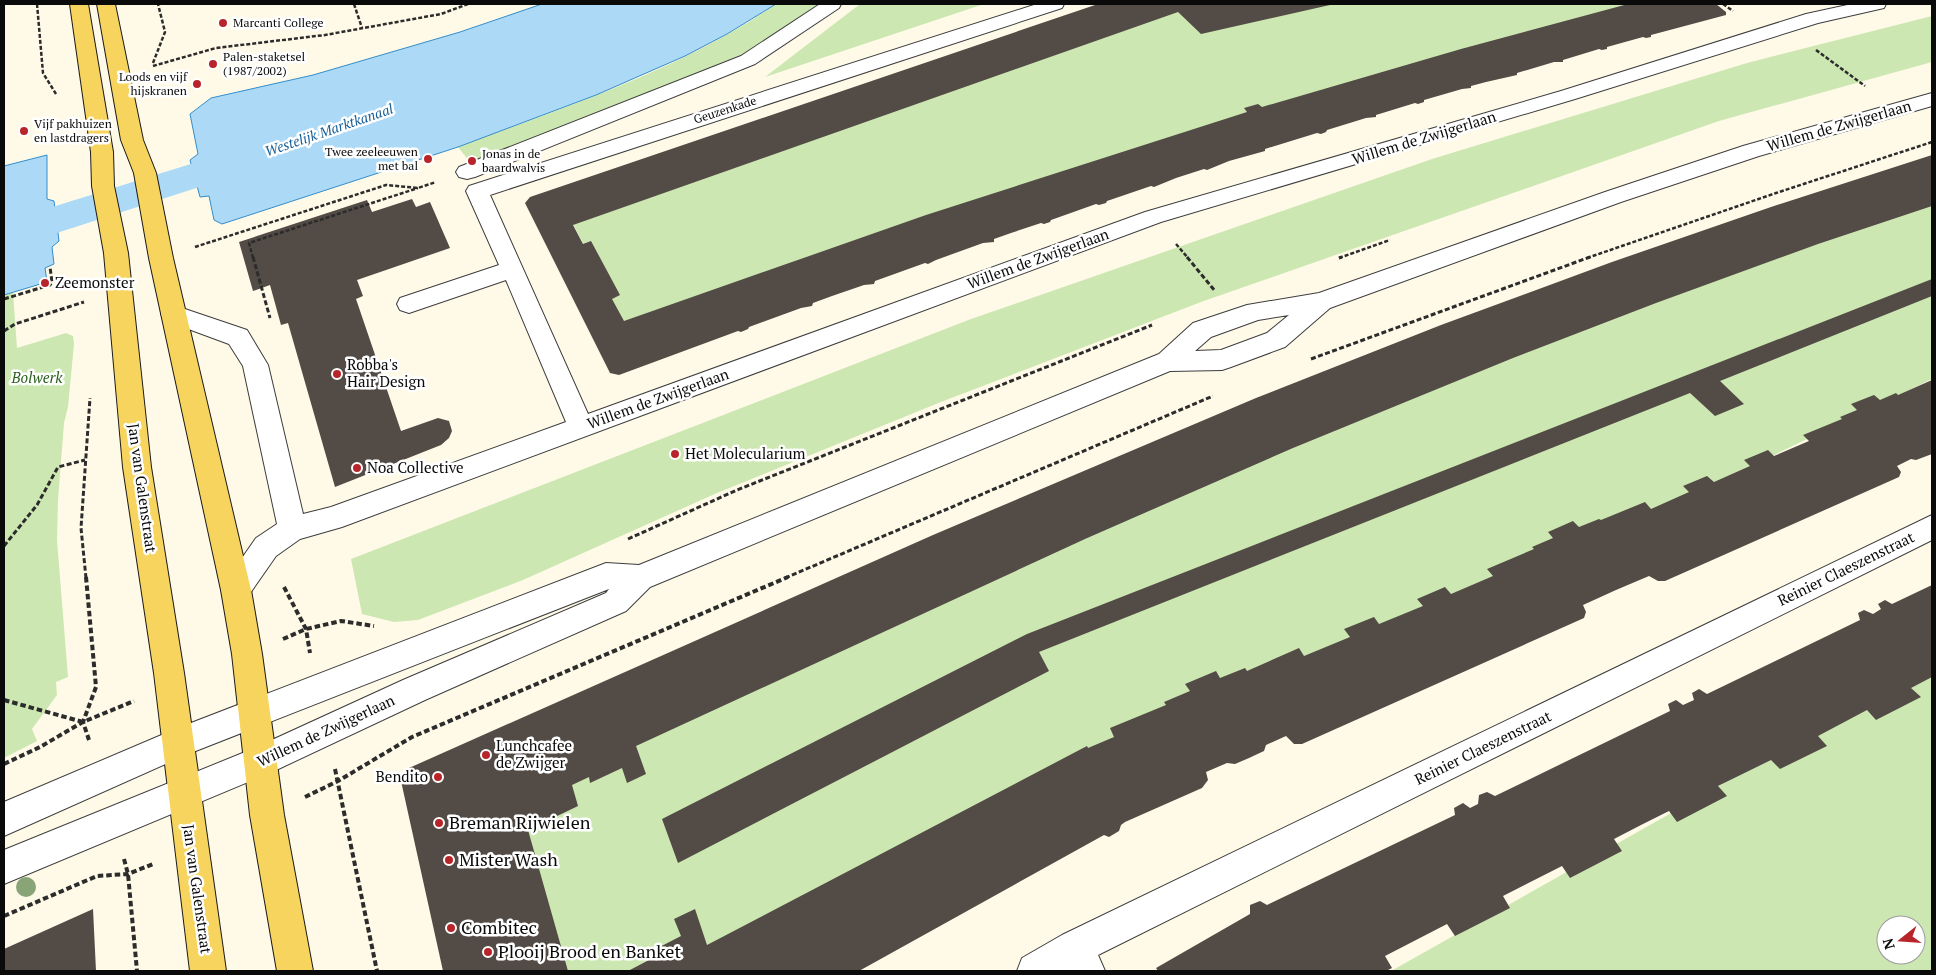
<svg xmlns="http://www.w3.org/2000/svg" width="1936" height="975" viewBox="0 0 1936 975" font-family="'PT Serif',serif">
<style>
.green{fill:#cde7b2;fill-rule:evenodd}
.water{fill:#acd9f5;stroke:#348dcb}
.lines{fill:none;stroke-linecap:round;stroke-linejoin:round}
.canal{fill:#acd9f5;fill-rule:evenodd}
.building{fill:#524b46}
.minor-casing{stroke:#3d3d3d;stroke-width:2}
.major-casing{stroke:#1b1b1b;stroke-width:2}
.path-far2{stroke:#2c2c2c;stroke-width:2.5;stroke-dasharray:4 2;stroke-linecap:butt}
.path-far1{stroke:#2c2c2c;stroke-width:3;stroke-dasharray:5 2.5;stroke-linecap:butt}
.path{stroke:#2c2c2c;stroke-width:4;stroke-dasharray:5.5 3;stroke-linecap:butt}
.minor{fill:#fff;fill-rule:evenodd}
.major{fill:#f7d45e;fill-rule:evenodd}
.tree{fill:#89a577}
.poi-dot{fill:#b7252a;stroke:#fff;stroke-width:2}
.labels{text-anchor:middle;stroke-width:5;stroke-linejoin:round;paint-order:stroke}
.far-poi-label{font-size:12px;fill:#0a0a0a;stroke:#fff;text-anchor:start}
.far-street-label{font-size:12px;fill:#0a0a0a;stroke:#fff}
.far-water-label{font-size:14px;font-style:italic;fill:#165e98;stroke:#fff}
.street-label{font-size:15px;fill:#0a0a0a;stroke:#fff}
.poi-label{font-size:15px;fill:#0a0a0a;stroke:#fff;text-anchor:start}
.park-label{font-size:15px;font-style:italic;fill:#295f1c;stroke:#fff}
.near-poi-label{font-size:18px;fill:#0a0a0a;stroke:#fff;text-anchor:start}
</style>
<rect width="100%" height="100%" fill="#fffae7"/>
<!-- green -->
<path class="green" d="M776 4H821C718 80 599 132 477 171L458 147C565 107 681 70 776 4Z
M860 4H984L765 77Z
M1146 4H1679L1693 15 632 339 565 208Z
M1932 16V62L1719 121 1201 302 941 402 717 493 523 580 418 620 394 622 362 614 351 559 971 319 1432 159 1747 63Z
M1932 195V379L702 971H501L445 807 1419 368Z
M13 292 17 348 66 333 73 336 74 344 68 407 64 423 58 500 57 540 68 677 56 682 57 695 32 729 37 741 4 758V295Z
M1932 666V971H1391ZM1886 925H1916V955H1886Z"/>
<!-- water -->
<path class="water" d="M542 4H776L727 34 685 56 596 95 458 147 222 224 214 220 209 196 200 197 190 160 198 154 190 114 211 98 313 75 460 32Z
M47 155V199L54 201 59 241 52 247 54 264 45 268 47 282 4 295V166Z"/>
<g class="lines">
<!-- canal -->
<path class="canal" d="M255 144 268 147 274 156 268 165 4 250V222Z"/>
</g>
<!-- building -->
<path class="building" d="M1098 4 1330 5 1201 34 1178 12 573 225 583 244 591 241 620 295 612 299 624 321 926 215 1247 112 1244 108 1258 104 1262 107 1461 49 1628 4H1716L1726 12V15L1651 35V37L1646 38 1643 37 1607 47V49L1602 50 1599 49 1563 60V62H1554L1517 73V75L1486 82 1471 86V88L1462 89 1424 100V102L1418 104 1415 103 1376 115V117L1366 118 1327 130 1326 132 1321 134 1317 133 1265 149V151L1229 161 1207 170 1204 169 1176 178 1154 187 1151 186 1107 201 1106 203 1099 205 1096 204 1051 220 1050 222 1044 224 1041 223 1011 233 994 239V242L983 243 936 260 928 264 925 263 875 281 874 284 864 285 832 296 813 303 812 306 801 308 749 327 748 329 741 332 738 331 619 375 610 373 525 203 530 197Z
M1932 155V206L1818 244 1656 303 1513 358 1293 448 1085 539 636 746 646 774 627 783 622 768 590 783 589 777 572 785 578 806 528 830 568 971H443L401 781 409 768 933 535 1256 398 1441 325 1612 262 1771 207Z
M412 199 416 207 430 202 450 248 357 280 363 296 356 299 401 431 438 418 449 421 452 431 449 438 441 445 335 487 288 323 281 325 270 285 253 291 239 242 367 200 372 212Z
M1932 279V296L1720 381 1744 404 1715 416 1690 393 1039 652 1049 671 678 863 662 819 1027 634Z
M1932 380V454L1916 460 1911 459 1897 466 1901 472 1899 477 1665 581H1658L1649 576 1616 590 1583 605 1586 612 1584 618 1302 744H1294L1286 736 1266 745 1264 751 1249 758 1235 764 1227 763 1206 772 1208 780 1202 788 1125 822 1121 825 1119 831 1109 837 1104 835 859 971H628L649 960 648 953 681 936 674 919 695 909 707 945 1087 746 1088 748 1114 737 1110 728 1166 705 1164 702 1190 691 1185 684 1216 671 1220 678 1245 668 1247 671 1299 648 1304 656 1350 637 1344 629 1374 617 1379 624 1423 606 1417 599 1445 587 1451 594 1493 576 1487 569 1534 549 1532 547 1553 538 1548 532 1573 521 1579 527 1599 519 1601 520 1645 502 1651 509 1689 492 1683 486 1707 476 1714 482 1750 466 1744 460 1768 450 1774 456 1809 441 1803 435 1842 419 1840 417 1857 410 1851 404 1874 395 1880 400 1896 393 1898 395Z
M1932 585V677L1911 688 1921 697 1876 720 1867 710 1818 736 1827 746 1780 769 1771 760 1718 786 1727 796 1677 822 1669 811 1641 825 1614 839 1622 851 1570 878 1562 866 1503 896 1510 908 1455 936 1447 924 1385 956 1392 968 1386 971H1158L1156 968 1250 914V905L1260 901 1267 905 1455 815 1454 808 1463 803 1470 808 1478 804 1479 795 1487 792 1495 796 1670 711 1668 704 1676 700 1683 705 1694 700 1692 693 1699 689 1707 694 1860 620 1858 613 1864 610 1873 614 1881 609 1878 604 1885 600 1892 604Z
M93 909 96 971H4V949Z"/>
<g class="lines">
<!-- minor casing -->
<g class="minor-casing">
<path id="minor" d="M820 4H841L839 8 755 64 475 177 467 179 459 177 456 172 459 167 741 56Z
M1037 4H1064L1062 8 490 195 588 414 1145 212 1561 91 1806 14 1852 4H1886L1884 8 1818 23 1575 99 1161 222 342 527 300 539 276 556 246 599 236 603 226 599 221 590 226 581 256 538 277 524 243 366 229 344 164 320 161 314 164 308 173 305 247 330 268 365 303 514 331 507 566 422 506 280 409 313 400 310 397 304 400 298 499 265 466 191 469 186Z
M1932 93V106L1759 156 1621 202 1330 308 1285 347 1231 367 1222 370 1170 371 650 587 626 611 425 700 272 772 4 884V850L250 750 403 680 606 593 609 589 188 754 4 836V802L178 728 606 563 639 565 1159 354 1193 323 1247 305 1319 293 1605 192 1743 146ZM1289 315 1267 333 1221 350 1195 351 1211 337 1258 320Z
M1932 515V540L1098 955 1105 971H1017L1022 958 1062 935Z"/>
</g>
<!-- major casing -->
<g class="major-casing">
<path id="major" d="M70 4H88L113 152 114 186 128 253 151 467 184 673 226 971H190L154 673 123 467 104 253 92 186 91 152Z
M97 4H115L143 140 156 173 173 258 251 590 262 654 284 815 313 971H277L250 815 232 654 221 590 149 258 134 173 121 140Z"/>
</g>
<!-- path-far2 -->
<path class="path-far2" d="M37 4 43 73 56 94
M354 4 362 28
M1723 4 1733 11
M1816 50 1865 86
M153 63 165 32 158 4
M153 66 216 48 325 35 441 14 468 4
M1176 244 1188 258
M195 247 386 185 418 188 436 182
M253 258 249 243 418 188
M1339 258 1390 240
M1587 258 1776 193 1932 142"/>
<!-- path-far1 -->
<path class="path-far1" d="M253 257 270 318
M1187 257 1215 291
M1339 258 1342 257
M4 299 50 285 52 282 50 267
M4 331 15 324 84 302
M1311 359 1590 257
M628 539 737 490 1152 325
M4 546 37 505 58 467 85 460
M86 578 81 528 90 398
M785 578 1213 396"/>
<!-- path -->
<path class="path" d="M86 577 96 687 83 722 89 740
M284 587 306 629 310 653
M283 639 306 629 341 621 374 626
M4 700 83 722
M4 764 40 747 83 722 134 701
M335 769 377 971
M305 797 338 781 412 737 788 577
M124 859 128 874 137 971
M4 916 97 876 128 874 153 864"/>
<!-- minor -->
<use href="#minor" class="minor"/>
<!-- major -->
<use href="#major" class="major"/>
</g>
<!-- trees -->
<circle class="tree" cx="26" cy="887" r="10"/>
<!-- markers -->
<g class="poi-dot">
<circle cx="223" cy="23" r="5"/>
<circle cx="213" cy="64" r="5"/>
<circle cx="197" cy="84" r="5"/>
<circle cx="24" cy="131" r="5"/>
<circle cx="428" cy="159" r="5"/>
<circle cx="472" cy="161" r="5"/>
<circle cx="45" cy="283" r="5"/>
<circle cx="337" cy="374" r="5"/>
<circle cx="675" cy="454" r="5"/>
<circle cx="357" cy="468" r="5"/>
<circle cx="486" cy="755" r="5"/>
<circle cx="438" cy="777" r="5"/>
<circle cx="439" cy="823" r="5"/>
<circle cx="449" cy="860" r="5"/>
<circle cx="451" cy="928" r="5"/>
<circle cx="488" cy="952" r="5"/>
</g>
<g class="labels">
<!-- far-poi labels -->
<g class="far-poi-label">
<text x="233" y="27">Marcanti College</text>
<text x="223" y="61">Palen-staketsel<tspan x="223" dy="14">(1987/2002)</tspan></text>
<text x="187" y="81" text-anchor="end">Loods en vijf<tspan x="187" dy="14">hijskranen</tspan></text>
<text x="34" y="128">Vijf pakhuizen<tspan x="34" dy="14">en lastdragers</tspan></text>
<text x="418" y="156" text-anchor="end">Twee zeeleeuwen<tspan x="418" dy="14">met bal</tspan></text>
<text x="482" y="158">Jonas in de<tspan x="482" dy="14">baardwalvis</tspan></text>
</g>
<!-- far-street labels -->
<g class="far-street-label">
<text transform="translate(725 110) rotate(-18)" y="4">Geuzenkade</text>
</g>
<!-- far-water labels -->
<g class="far-water-label">
<text transform="translate(329 130) rotate(-19)" y="5">Westelijk Marktkanaal</text>
</g>
<!-- street labels -->
<g class="street-label">
<text transform="translate(1839 126) rotate(-16)" y="5">Willem de Zwijgerlaan</text>
<text transform="translate(1424 138) rotate(-17)" y="5">Willem de Zwijgerlaan</text>
<text transform="translate(1038 259) rotate(-20)" y="5">Willem de Zwijgerlaan</text>
<text transform="translate(658 399) rotate(-20)" y="5">Willem de Zwijgerlaan</text>
<text transform="translate(142 488) rotate(82)" y="5">Jan van Galenstraat</text>
<text transform="translate(1846 569) rotate(-26)" y="5">Reinier Claeszenstraat</text>
<text transform="translate(326 731) rotate(-25)" y="5">Willem de Zwijgerlaan</text>
<text transform="translate(1483 748) rotate(-26)" y="5">Reinier Claeszenstraat</text>
<text transform="translate(197 889) rotate(82)" y="5">Jan van Galenstraat</text>
</g>
<!-- poi labels -->
<g class="poi-label">
<text x="55" y="288">Zeemonster</text>
<text x="347" y="370">Robba's<tspan x="347" dy="17">Hair Design</tspan></text>
<text x="685" y="459">Het Molecularium</text>
<text x="367" y="473">Noa Collective</text>
<text x="496" y="751">Lunchcafee<tspan x="496" dy="17">de Zwijger</tspan></text>
<text x="428" y="782" text-anchor="end">Bendito</text>
</g>
<!-- park labels -->
<g class="park-label">
<text x="37" y="383">Bolwerk</text>
</g>
<!-- near-poi labels -->
<g class="near-poi-label">
<text x="449" y="829">Breman Rijwielen</text>
<text x="459" y="866">Mister Wash</text>
<text x="461" y="934">Combitec</text>
<text x="498" y="958">Plooij Brood en Banket</text>
</g>
</g>
<!-- border -->
<rect width="1936" height="975" fill="none" stroke="#0a0a0a" stroke-width="10"/>
<!-- north arrow -->
<g transform="translate(1901 940) rotate(253)"><circle r="24" fill="#ffffff" stroke="#9d9d9d"/>
<path d="M0-4L9 19L0 12L-9 19Z" fill="#b7252a"/>
<text y="-8" font-size="14" font-weight="bold" text-anchor="middle" fill="#0a0a0a">N</text>
</g>
</svg>
